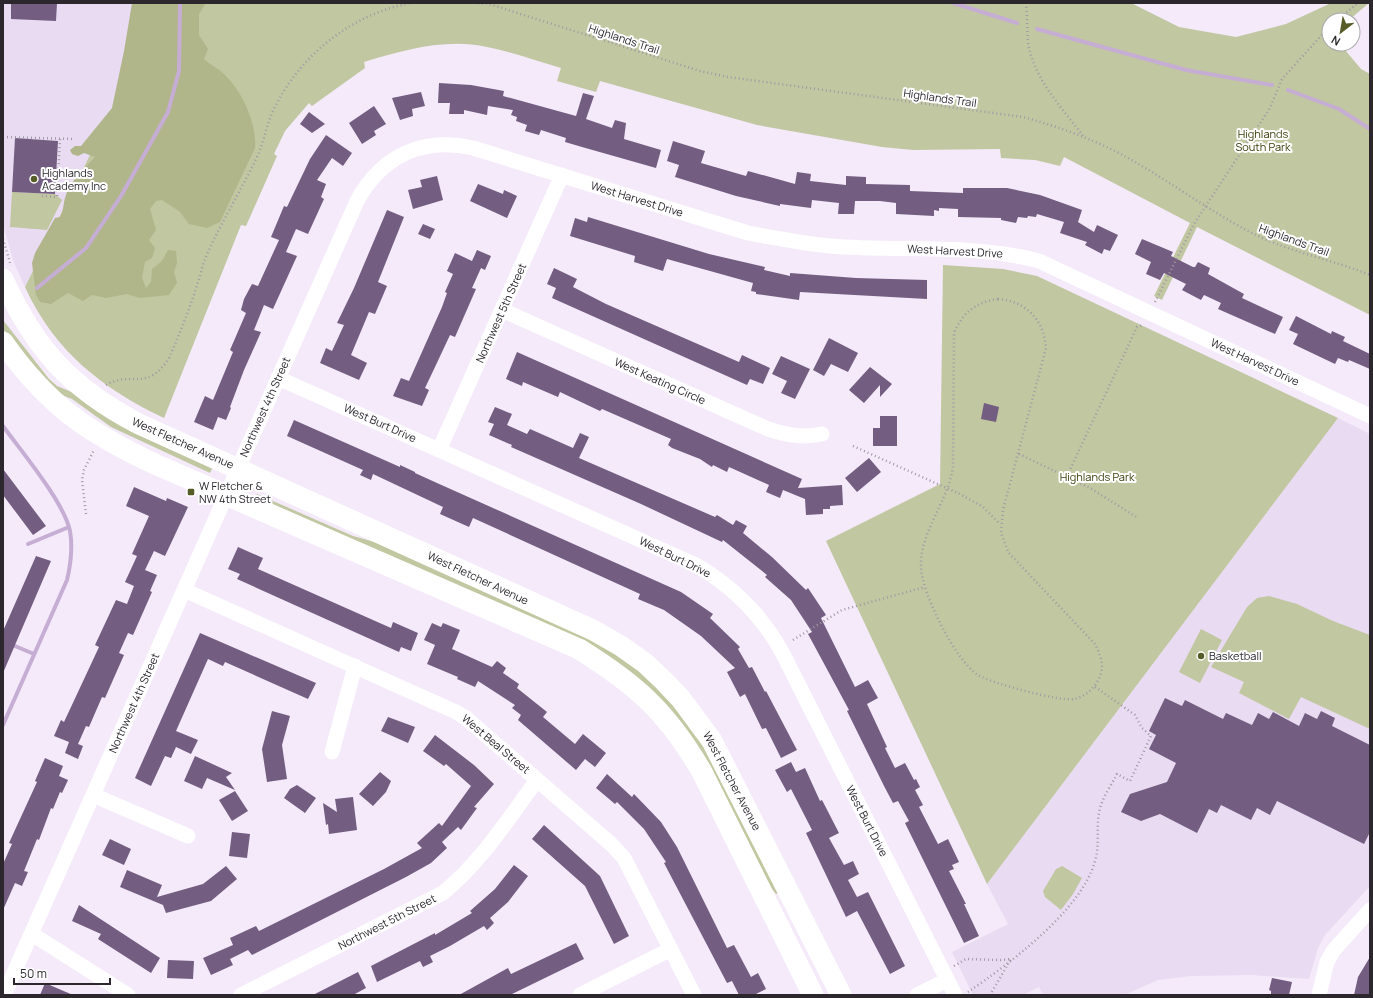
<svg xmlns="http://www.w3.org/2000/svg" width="1373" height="998" viewBox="0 0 1373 998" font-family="Manrope,sans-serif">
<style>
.built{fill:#e9dbf2}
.green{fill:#c1c7a0}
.forest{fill:#b0b68a}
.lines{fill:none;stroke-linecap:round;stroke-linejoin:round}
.stream{stroke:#c6add4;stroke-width:4}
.building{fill:#735d80}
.path{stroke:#a199a5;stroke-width:2.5;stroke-dasharray:1 3;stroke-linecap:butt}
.minor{stroke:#fff;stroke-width:15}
.secondary{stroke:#fff;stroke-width:21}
.poi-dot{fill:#565b28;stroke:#fff;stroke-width:1.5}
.labels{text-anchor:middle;stroke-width:4;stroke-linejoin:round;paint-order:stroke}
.street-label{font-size:11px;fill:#2b272d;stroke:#fff}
.park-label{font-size:11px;fill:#393d07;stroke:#fff}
.poi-label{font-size:11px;fill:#2b272d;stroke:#fff;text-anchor:start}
</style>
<rect width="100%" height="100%" fill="#f4eafa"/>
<!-- built -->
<path class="built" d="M3 3H133L117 100 25 287 14 263 3 225Z
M1338 418 1370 434V886L1325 935 1318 948 1309 979 1251 975 1191 976 1158 980 1124 995H1043L1039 987 1023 995H973L952 952 1008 924 987 884Z"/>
<!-- green -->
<path class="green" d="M133 3H1131L1179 27 1236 37 1286 24 1331 3H1369L1349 20H1329V44H1340L1361 69 1370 74V315L1197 227 1162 300 1154 296 1190 223 1064 157 1060 166 1035 160 1001 158 1000 149 913 150 882 147 757 125 600 81 596 92 557 81 561 68C537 61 512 52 487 47 446 38 404 50 364 62L365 68 312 106 309 103 285 131 274 154 277 156 246 226 241 225 164 418C103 389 54 351 25 287L117 100Z
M12 192 55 194 62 200 47 230 10 227Z
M943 265 1003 269 1037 276 1338 418 987 884 826 541 940 484Z
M3 320 49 379 57 386 74 393 213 467 210 473 111 427 72 399 59 394 8 336 3 329Z
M257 494 353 536 386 545 579 632 623 658 657 686 693 727 781 892 776 894 765 880 648 689 254 500Z
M1269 596 1297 604 1333 621 1370 635V729L1301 697 1289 719 1239 693 1244 682 1211 667 1247 607 1257 598Z
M1201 629 1222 640 1200 683 1179 672Z
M1062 866 1082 878 1073 894 1061 910 1045 897 1043 891 1056 869Z"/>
<!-- forest -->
<path class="forest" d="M132 3H206L199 14V35L208 49 204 59C210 65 218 68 224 74 242 91 257 123 255 148L220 222 207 228 189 224 180 212 162 200 156 201 150 209 156 230 149 240 155 248 152 258 145 262 142 278 146 288 151 282 152 269 162 261 168 250 176 251 177 263 174 272 177 283 169 295 140 298 127 294 106 298 92 295 83 301 68 293 51 304 40 302 36 295 32 263 35 253 55 218 60 217C64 209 63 205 65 198 69 182 84 169 95 157L84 153 78 156 72 154 70 150 75 146H81L112 108 124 51Z"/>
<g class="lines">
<!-- stream -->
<path class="stream" d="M953 3 1017 23
M1037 29 1186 70 1272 85
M1288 90 1339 109 1370 129
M37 288 86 248 121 196 168 112 179 71 180 3
M3 426C21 451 64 502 70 531 73 548 71 563 67 580L3 725
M28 544 69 527
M3 641 34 654"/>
</g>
<!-- building -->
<path class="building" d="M11 3H57L56 21 11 19Z
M439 83 471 85 504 91 503 96 576 116 583 93 594 96 586 119 612 128 615 120 626 123 624 139 661 150 656 168 582 147 565 142 566 138 541 130 539 135 525 131 527 125 516 121 517 117 511 115 513 110 488 106 487 115 464 110V114H449L450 103H438Z
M421 92 425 106 412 109 413 116 400 120 392 98Z
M374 106 386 124 374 131 376 135 362 144 349 123Z
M309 112 325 124 312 133 300 124Z
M326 135 352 153 343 166 332 158 317 180 326 184 321 197 324 199 308 234 296 229 286 252 297 256 273 309 264 305 254 330 261 332 244 370 230 407 231 408 226 420 218 417 213 430 194 422 205 396 213 400 233 352 230 350 246 313 241 310 244 299 252 284 258 286 279 240 271 237 284 206 287 207 310 159Z
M15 138 58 141 55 194 12 192Z
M673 141 705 151 701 163 746 176 748 171 795 184 797 172 811 174 810 181 846 185V176L866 177V184L910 185V191L963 193V188H1007L1040 195 1082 210 1078 222 1094 232 1097 225 1118 235 1110 251 1104 249 1102 254 1085 245 1087 242 1060 233 1064 222 1037 214 1036 217 1028 216 1027 218 1018 217 1016 223 1001 220V218L958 217V209L939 208V211L934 210V216L896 214V203L880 201H855L854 214H838L839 203 812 200 811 208 780 204V206L736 196 675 177 679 165 667 161Z
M437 176 443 200 413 209 408 190 422 187 420 180Z
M478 184 503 194 504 190 517 196 507 218 470 201Z
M387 210 404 217 378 282 387 286 375 314 369 312 351 355 367 363 359 380 320 363 326 348 332 351 344 325 337 323 354 288Z
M588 217 709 254 765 267 764 270 790 276V273L856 278 927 280V299L800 292 799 300 756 294V292L751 291 753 283 667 259 663 271 634 262 635 256 570 236 575 218 587 222Z
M423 224 435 229 430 239 418 234Z
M1142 239 1173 252 1171 256 1193 267H1195L1198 262 1210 268 1208 274 1244 294 1242 298 1283 317 1275 334 1218 309 1221 303 1204 295 1201 300 1182 290 1186 284 1164 273 1160 280 1146 274 1151 262 1135 254Z
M477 250 491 256 485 270 481 268 472 288 476 289 455 337 450 335 435 367 425 388 429 390 422 406 393 396 401 378 409 381 442 307 447 293 445 292 453 274 447 271 455 253 472 261Z
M554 268 577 279 573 287 606 304 739 362 742 355 770 368 763 384 750 379 747 385 552 298 556 288 547 284Z
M1296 316 1331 334 1332 331 1345 337 1343 341 1370 354V369L1349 360 1348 362 1338 358 1335 364 1293 344 1298 334 1289 330Z
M829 338 858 353 848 372 831 364 824 376 813 370Z
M517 352 802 479 798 488 842 485 843 505 830 506V509H823V514L806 515 805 499 783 490 780 498 766 492 769 485 729 467 727 472 713 465 712 467 700 459 672 448 668 445 671 439 602 409 600 411 560 392 558 397 523 382 522 386 506 379Z
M781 356 810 369 795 399 781 393 787 381 772 374Z
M870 367 892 384 880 397V385L864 403 849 390Z
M984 403 999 407 996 422 981 419Z
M495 407 512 414 507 425 527 434 530 429 573 448 580 433 589 437 579 458 715 517 717 515 733 525 736 520 747 526 743 533 772 557 806 590 808 588 826 615 821 618 855 687 868 680 878 698 867 704 887 747 885 748 895 768 905 763 914 780 916 779 920 787 915 790 923 805 919 807 938 844 948 839 959 862 952 865 954 869 949 871 966 904H964L979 936 964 943 905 823 909 821 898 801 893 803 884 786 847 711 849 710 808 634 812 632 791 600 765 577 767 575 723 540 722 542 641 504 511 447 512 445 489 435 494 424 488 422Z
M880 416H897V446H873V428H880Z
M294 420 400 467V465L415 472V473L437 483 681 592 713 614 710 618 740 647 738 649 749 668 752 667 765 692 766 691 797 750 781 758 766 728 762 729 745 694 740 697 727 672 735 668 701 636 664 610 638 599 640 594 473 518 469 527 440 514 443 507 373 474 371 480 360 475 363 470 287 436Z
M869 458 881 472 857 492 845 478Z
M3 469 46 526 33 535 3 495Z
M134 487 166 501 167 498 188 507 165 556 154 551 145 570 157 575 150 591 152 592 133 635 128 633 119 653 124 655 105 698 102 697 89 727 86 726 78 744 83 746 78 759 65 753 69 742 54 736 61 720 64 722 99 647 95 645 116 600 127 604 134 586 125 582 137 556 132 554 149 516 126 506Z
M238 547 263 558 258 569 391 628 393 622 418 633 411 651 401 647 399 652 237 579 240 574 228 569Z
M36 556 51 561 3 673V631Z
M432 623 441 627 443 623 460 630 452 649 492 667 497 661 506 668 503 673 519 684 517 688 547 712 543 717 575 744 583 734 606 753 595 767 585 759 576 770 518 720 521 715 512 708 515 705 478 681 475 687 457 679 458 677 427 664 435 645 424 640Z
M200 633 316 683 308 699 225 662 223 666 208 659 176 731 198 740 191 754 176 747 171 758 165 756 164 758 151 786 135 778Z
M1165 698 1182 706 1185 700 1223 719 1226 713 1252 725 1258 713 1269 719 1273 712 1299 726 1305 713 1317 719 1321 711 1335 718 1332 726 1370 745V832L1364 844 1277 801 1270 815 1257 808 1251 820 1221 805 1217 813 1209 809 1197 833 1160 814 1141 821 1121 812 1130 794 1167 782 1176 763 1149 749 1156 735 1149 731Z
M272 711 290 716 282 745 287 779 267 782 262 749Z
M388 717 415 727 408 743 381 731Z
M435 735 474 765 494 784 474 807 477 808 461 830 458 827 442 842 447 848 431 863 406 877 252 955 248 950 230 959 233 965 211 975 203 958 233 945 230 938 256 926 259 931 384 869 422 848 417 843 439 823 442 826 471 786 446 764 444 766 423 751Z
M195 756 232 773 226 777 235 790 207 778 202 789 184 781Z
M45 758 63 766 59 776 68 780 62 793 60 792 53 809 51 808 39 840 37 839 24 871 28 872 22 886 15 883 3 910V864L12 844 9 843 37 782 35 781Z
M791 762 796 772 805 768 820 801 822 800 839 833 829 838 844 865 853 861 859 874 848 880 857 897 868 892 905 966 890 974 857 911 846 917 806 833 812 830 791 789 787 792 775 770Z
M380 772 391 781 386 792 373 806 359 794Z
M607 774 632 797 634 794 661 822 677 847 727 948 734 945 751 977 758 973 766 989 754 995H739L732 981 727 983 664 863 666 862 644 829 617 802 615 804 596 788Z
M297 785 316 798 305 813 284 798 290 789Z
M235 791 248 811 232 821 219 800Z
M353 797 357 830 329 834 328 824 326 825 323 803 337 812 335 799Z
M544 825 600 876 629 936 614 944 585 886 532 839Z
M232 832 250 834 247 858 229 856Z
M110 839 131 849 124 865 102 855Z
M514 865 528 876 508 902 490 918 494 923 487 930 484 926 450 946 430 956 433 962 423 967 420 961 377 982 371 966 435 933V935L472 913 470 911 495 889Z
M226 866 237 879 211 901 166 913 163 905 120 887 127 870 162 885 157 897 203 884Z
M79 905 160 958 151 973 98 939 101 934 72 921Z
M576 943 584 959 510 995H459L508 968 511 974Z
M1370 957V995H1354L1358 977Z
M168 960 194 961 193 979 167 978Z
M358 972 366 988 353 995H313Z
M1272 978 1292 982 1289 995H1271V991L1269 990Z
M45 983 73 995H40Z"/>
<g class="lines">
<!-- path -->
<path class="path" d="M478 3 485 4
M486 3 700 71 728 77 1023 117C1056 126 1087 137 1117 152 1163 176 1204 208 1250 232 1288 252 1331 259 1370 275
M1026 3C1028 19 1026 37 1030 52 1039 85 1064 110 1083 136
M1337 20 1358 3
M3 137 73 139
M42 196 57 197 60 139
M3 239 11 266
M998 299C1026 301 1044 320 1046 348L1003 510 1001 533 1008 552 1095 644C1098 650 1101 657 1102 664 1103 679 1090 696 1074 699 1060 702 991 683 978 675 955 660 922 594 921 567 920 531 948 502 953 467L954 333C962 313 976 302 998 299Z
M1155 302 1194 224 1270 108 1282 79 1329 27
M106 385C131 370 147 393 169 358 180 333 190 308 198 282 201 275 202 266 205 259 220 224 241 191 257 157 264 142 266 126 273 111 299 56 350 15 410 3
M853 446 960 494 983 507 1000 524
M1019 454 1090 488 1138 518
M1067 476 1137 327 1143 325
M86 514 82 480 84 470 94 450
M793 640 842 610 925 587
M954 966 966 959 1001 960 1011 959 990 995
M968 992C1009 964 1082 910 1095 861 1100 845 1096 829 1099 813 1101 799 1111 786 1117 774L1130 781 1151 736 1142 728 1135 715 1094 686"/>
<!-- minor -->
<path class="minor" d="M502 310 768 429C787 435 802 438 822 434
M278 378 696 565C732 586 761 614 782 652L955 995
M439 450 562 175
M184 590 456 712 466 718 611 844 624 858 694 995
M332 752 355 666
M93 795 188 836
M32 934 128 995
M4 995 357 201C382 155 423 137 473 148L748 233C775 238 802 243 830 246 899 252 971 243 1039 261L1370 416
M241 995 443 893C482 861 508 819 537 780
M580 995 671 949
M917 995 947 980
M1319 995 1327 962 1333 951 1370 910"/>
<!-- secondary -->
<path class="secondary" d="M3 279C35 349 70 388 139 424L593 630 621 646 645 663 665 682 681 699 712 741 841 995
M3 342C47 405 88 433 157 465L579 649C637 685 668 713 702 772L813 995"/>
</g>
<!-- markers -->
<g class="poi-dot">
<circle cx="34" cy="179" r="4"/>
<rect x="187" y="488" width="8" height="8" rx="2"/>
<circle cx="1201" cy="656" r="4"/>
</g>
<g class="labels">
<!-- street labels -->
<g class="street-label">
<text transform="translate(624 39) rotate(18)" y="4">Highlands Trail</text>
<text transform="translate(940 98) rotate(8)" y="4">Highlands Trail</text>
<text transform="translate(637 199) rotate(17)" y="4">West Harvest Drive</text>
<text transform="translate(1294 240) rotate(20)" y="4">Highlands Trail</text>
<text transform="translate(955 251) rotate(3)" y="4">West Harvest Drive</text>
<text transform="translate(501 313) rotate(-66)" y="4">Northwest 5th Street</text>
<text transform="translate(1255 362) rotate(25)" y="4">West Harvest Drive</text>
<text transform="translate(660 381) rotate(24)" y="4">West Keating Circle</text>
<text transform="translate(265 407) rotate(-66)" y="4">Northwest 4th Street</text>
<text transform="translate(380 423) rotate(24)" y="4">West Burt Drive</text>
<text transform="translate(183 443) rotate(24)" y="4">West Fletcher Avenue</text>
<text transform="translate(675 557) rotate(26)" y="4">West Burt Drive</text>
<text transform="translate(478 578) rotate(25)" y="4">West Fletcher Avenue</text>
<text transform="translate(134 703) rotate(-66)" y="4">Northwest 4th Street</text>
<text transform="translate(496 744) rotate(40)" y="4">West Beal Street</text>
<text transform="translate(732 781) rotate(62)" y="4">West Fletcher Avenue</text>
<text transform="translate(867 821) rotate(63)" y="4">West Burt Drive</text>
<text transform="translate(387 922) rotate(-27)" y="4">Northwest 5th Street</text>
</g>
<!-- park labels -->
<g class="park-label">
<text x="1263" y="138">Highlands<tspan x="1263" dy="13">South Park</tspan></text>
<text x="1097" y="481">Highlands Park</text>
</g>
<!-- poi labels -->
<g class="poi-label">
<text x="42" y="177">Highlands<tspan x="42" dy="13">Academy Inc</tspan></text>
<text x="199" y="490">W Fletcher &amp;<tspan x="199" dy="13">NW 4th Street</tspan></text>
<text x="1209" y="660">Basketball</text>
</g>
</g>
<!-- border -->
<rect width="1373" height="998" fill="none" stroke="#2b272d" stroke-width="8"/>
<!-- north arrow -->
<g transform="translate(1341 32) rotate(211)"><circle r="19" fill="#ffffff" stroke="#aaa9ab"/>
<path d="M0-3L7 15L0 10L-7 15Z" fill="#565b28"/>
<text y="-6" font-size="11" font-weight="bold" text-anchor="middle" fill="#2b272d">N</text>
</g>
<!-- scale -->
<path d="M14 978v6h96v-6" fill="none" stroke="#2b272d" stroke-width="2"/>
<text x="20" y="978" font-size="12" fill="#2b272d" stroke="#ffffff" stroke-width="3" paint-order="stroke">50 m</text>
</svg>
